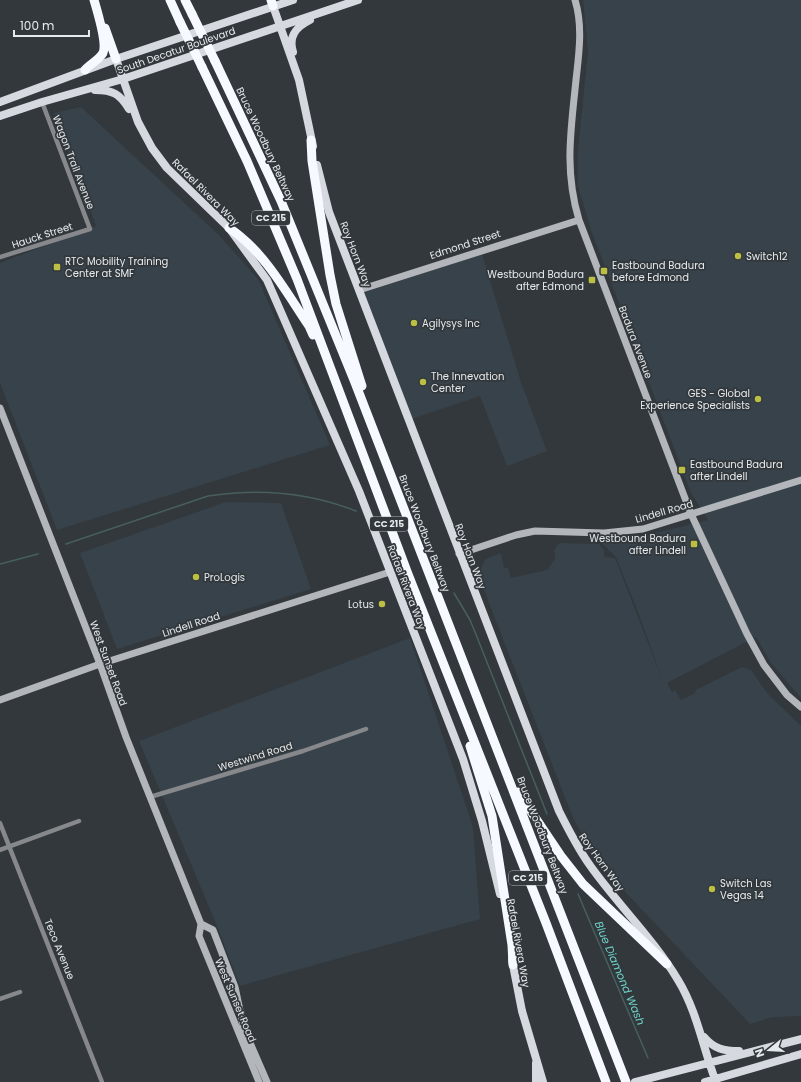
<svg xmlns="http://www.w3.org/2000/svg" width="801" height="1082" viewBox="0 0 801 1082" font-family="Poppins,sans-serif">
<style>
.built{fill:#37424a}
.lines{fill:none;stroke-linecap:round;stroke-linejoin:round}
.stream{stroke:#47605f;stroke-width:1.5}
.street{stroke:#87888b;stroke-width:4.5}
.secondary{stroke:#b3b6bb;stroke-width:7}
.primary{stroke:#d6d9df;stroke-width:8}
.highway{stroke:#f6f9ff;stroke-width:9}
.highway-bridge{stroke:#f6f9ff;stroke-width:9}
.poi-dot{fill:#bcbf44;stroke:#32383c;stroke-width:1.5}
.labels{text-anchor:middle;stroke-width:3.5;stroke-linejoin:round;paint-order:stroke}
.shield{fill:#32383c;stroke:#b0b5b8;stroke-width:1}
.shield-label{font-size:9px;font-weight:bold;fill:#e6eaed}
.street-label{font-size:10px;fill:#e6eaed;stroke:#32383c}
.poi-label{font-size:10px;fill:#e6eaed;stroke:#32383c;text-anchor:start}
.water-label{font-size:11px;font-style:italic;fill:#6fd2c8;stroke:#32383c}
</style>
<rect width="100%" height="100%" fill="#32383c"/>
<!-- built -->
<path class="built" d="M583 0H801V698L771 663 756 637 667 683 672 692 675 690 681 700 694 694 696 690 742 667 751 670 767 693 801 726V1016L773 1017 750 1024 613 879 596 858 573 818 478 575 485 559 501 553 504 568 508 567 511 578 547 570 555 559 554 550 559 543 599 544 604 550V557L615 558 664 684 638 612 616 557 599 541 643 536 708 520 691 493 591 230 578 186V150L588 51Z
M81 107 219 235 258 279 330 445 57 530 0 383V263L96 226 54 113Z
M482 254 521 382 547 451 507 466 480 396 408 420 359 290Z
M226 502 281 503 311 589 117 649 80 553Z
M410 638 473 827 480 919 240 986 215 921 139 741Z"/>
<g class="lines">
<!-- stream -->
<path class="stream" d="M66 544 208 496C259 488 308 492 356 511
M0 564 38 554
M454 593 470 620 477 637 547 814
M578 894 648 1058"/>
<!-- street -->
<path class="street" d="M0 257 90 229 42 102
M150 797 303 751 366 729
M0 823 102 1082
M0 850 79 821
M0 999 20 992"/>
<!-- secondary -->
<path class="secondary" d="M575 0C583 26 579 53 576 80 571 130 564 170 579 220L691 514 747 634 764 665 787 695 801 707
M359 290 579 220
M0 408 100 664 126 737 201 924 199 936 259 1082
M459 554 516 535 535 531 604 533 643 529 801 480
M0 700 100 664 390 572
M201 924 213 930 235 987 244 1029 267 1082"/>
<!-- primary -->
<path class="primary" d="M273 6 299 80 313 146
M293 52C288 36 296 27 310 20
M116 59 138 122 152 148 167 168 229 228 267 280 359 491 463 759 482 821 500 894
M95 90C113 90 120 94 129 109
M0 102 116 59 293 0
M0 116 42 102 123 79 358 0
M317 165 329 212 559 811C568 829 577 847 589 864 617 904 653 938 678 980 697 1011 703 1048 716 1082
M512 960 522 1011 543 1082
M704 1037C714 1049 724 1051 739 1051
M536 1082V1063
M635 1082 801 1039
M705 1082 801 1054"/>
<!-- highway -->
<path class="highway" d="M170 0 180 22
M185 0 192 14
M271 0 273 6
M105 28 116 59
M215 61 281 201 354 380 626 1082
M202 67 247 161 297 279 408 574 546 923 606 1082
M85 70C90 64 99 60 103 53 107 44 97 10 94 0
M311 140 312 161 330 275 336 304 362 386
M229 228C264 251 286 292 309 326L313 335
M470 746 492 816 512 945 513 965
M518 792 561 856 583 884 667 964"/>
<!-- highway-bridge -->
<path class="highway-bridge" d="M192 14 215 61
M180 22 202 67"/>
</g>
<!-- markers -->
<g class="poi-dot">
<circle cx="738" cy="256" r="4"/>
<rect x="53" y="263" width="8" height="8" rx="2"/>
<rect x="600" y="267" width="8" height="8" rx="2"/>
<rect x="588" y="276" width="8" height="8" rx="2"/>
<circle cx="414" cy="323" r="4"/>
<circle cx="423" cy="382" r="4"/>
<circle cx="758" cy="399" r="4"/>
<rect x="678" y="466" width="8" height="8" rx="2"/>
<rect x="690" y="540" width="8" height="8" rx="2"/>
<circle cx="196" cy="577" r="4"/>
<circle cx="382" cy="604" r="4"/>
<circle cx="712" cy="889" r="4"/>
</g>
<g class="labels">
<!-- shield labels -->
<g class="shield">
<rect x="252" y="211" width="38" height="14" rx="3"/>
<rect x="370" y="517" width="38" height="14" rx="3"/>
<rect x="509" y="871" width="38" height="14" rx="3"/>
</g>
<g class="shield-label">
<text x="271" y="221">CC 215</text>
<text x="389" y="527">CC 215</text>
<text x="528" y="881">CC 215</text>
</g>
<!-- street labels -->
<g class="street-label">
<text transform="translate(176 50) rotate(-19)" y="4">South Decatur Boulevard</text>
<text transform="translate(266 144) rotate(65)" y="4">Bruce Woodbury Beltway</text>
<text transform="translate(74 162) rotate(69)" y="4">Wagon Trail Avenue</text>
<text transform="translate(206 192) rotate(45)" y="4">Rafael Rivera Way</text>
<text transform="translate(42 235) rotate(-18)" y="4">Hauck Street</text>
<text transform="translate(465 244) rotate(-18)" y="4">Edmond Street</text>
<text transform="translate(356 254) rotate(69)" y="4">Roy Horn Way</text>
<text transform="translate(636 342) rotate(69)" y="4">Badura Avenue</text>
<text transform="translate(664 511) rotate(-16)" y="4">Lindell Road</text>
<text transform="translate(425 533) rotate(69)" y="4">Bruce Woodbury Beltway</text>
<text transform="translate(471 556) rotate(69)" y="4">Roy Horn Way</text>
<text transform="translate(407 587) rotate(69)" y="4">Rafael Rivera Way</text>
<text transform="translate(191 624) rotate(-18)" y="4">Lindell Road</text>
<text transform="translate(109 663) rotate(70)" y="4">West Sunset Road</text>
<text transform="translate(255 756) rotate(-17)" y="4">Westwind Road</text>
<text transform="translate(543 835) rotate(69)" y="4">Bruce Woodbury Beltway</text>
<text transform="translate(602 862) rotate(54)" y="4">Roy Horn Way</text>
<text transform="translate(519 943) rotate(80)" y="4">Rafael Rivera Way</text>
<text transform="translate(60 949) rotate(68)" y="4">Teco Avenue</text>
<text transform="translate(236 1000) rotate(67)" y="4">West Sunset Road</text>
</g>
<!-- poi labels -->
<g class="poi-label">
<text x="746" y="260">Switch12</text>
<text x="65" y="265">RTC Mobility Training<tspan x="65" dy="12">Center at SMF</tspan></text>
<text x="612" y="269">Eastbound Badura<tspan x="612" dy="12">before Edmond</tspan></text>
<text x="584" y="278" text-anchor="end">Westbound Badura<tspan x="584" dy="12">after Edmond</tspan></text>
<text x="422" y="327">Agilysys Inc</text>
<text x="431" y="380">The Innevation<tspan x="431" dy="12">Center</tspan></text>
<text x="750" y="397" text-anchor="end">GES - Global<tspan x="750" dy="12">Experience Specialists</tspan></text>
<text x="690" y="468">Eastbound Badura<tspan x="690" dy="12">after Lindell</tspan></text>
<text x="686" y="542" text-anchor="end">Westbound Badura<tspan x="686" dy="12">after Lindell</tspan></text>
<text x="204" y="581">ProLogis</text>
<text x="374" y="608" text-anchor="end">Lotus</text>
<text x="720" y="887">Switch Las<tspan x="720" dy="12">Vegas 14</tspan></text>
</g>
<!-- water labels -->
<g class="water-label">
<text transform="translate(620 973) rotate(67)" y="4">Blue Diamond Wash</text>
</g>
</g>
<!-- north arrow -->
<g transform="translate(769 1050) rotate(252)" stroke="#32383c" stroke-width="3" paint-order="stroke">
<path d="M0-3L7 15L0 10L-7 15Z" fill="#e6eaed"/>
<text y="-6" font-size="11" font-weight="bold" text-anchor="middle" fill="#e6eaed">N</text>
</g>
<!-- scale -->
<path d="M14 30v6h75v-6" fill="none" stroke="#e6eaed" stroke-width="2"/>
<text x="20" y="30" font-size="12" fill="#e6eaed" stroke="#32383c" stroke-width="3" paint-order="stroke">100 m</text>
</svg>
